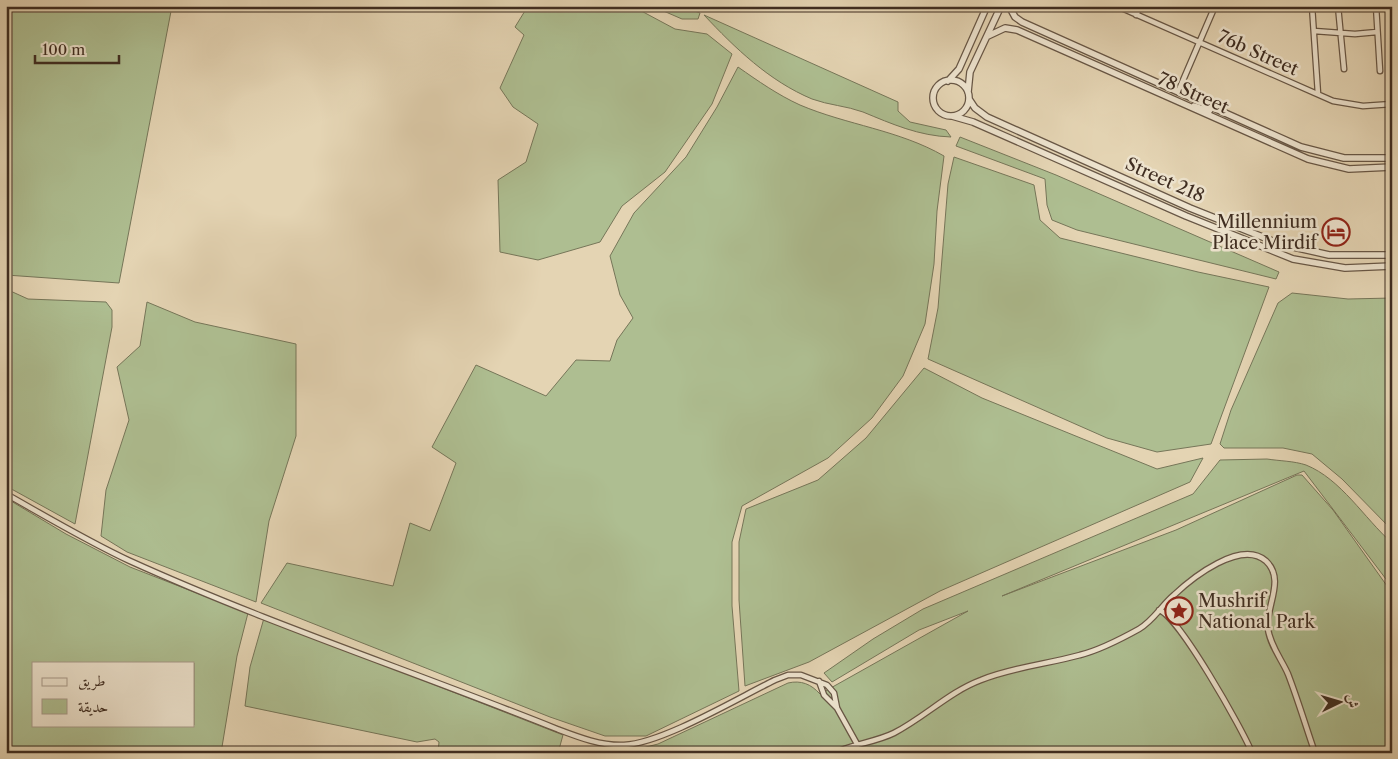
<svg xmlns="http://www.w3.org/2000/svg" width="1398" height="759" viewBox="0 0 1398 759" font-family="'Libre Caslon Text',Amiri,serif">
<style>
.green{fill:#aebe91;stroke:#767659;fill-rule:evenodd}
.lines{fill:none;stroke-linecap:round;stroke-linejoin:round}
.minor-casing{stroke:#685746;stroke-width:7}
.tertiary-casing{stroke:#685746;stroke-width:8}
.minor{stroke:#ede3ce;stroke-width:4.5}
.tertiary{stroke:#ede3ce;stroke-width:5.5}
.labels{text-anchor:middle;stroke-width:5;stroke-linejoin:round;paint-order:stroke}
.street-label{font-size:18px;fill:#3f2d21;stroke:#ede3ce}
.poi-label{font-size:18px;fill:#3f2d21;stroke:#ede3ce;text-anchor:end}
</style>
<rect width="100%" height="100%" fill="#e4d4b3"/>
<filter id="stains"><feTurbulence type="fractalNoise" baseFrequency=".004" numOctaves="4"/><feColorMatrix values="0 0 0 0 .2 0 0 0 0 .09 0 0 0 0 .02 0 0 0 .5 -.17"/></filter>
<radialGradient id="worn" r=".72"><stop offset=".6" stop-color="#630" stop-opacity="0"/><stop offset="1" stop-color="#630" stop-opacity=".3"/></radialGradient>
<!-- green -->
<path class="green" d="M6 6H172L119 283 6 275Z
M528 6H632L675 29 707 34 732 54 712 104 665 172 622 206 600 242 538 260 500 252 498 180 526 162 538 124 513 107 500 88 524 35 515 27Z
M652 6H682L700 13 698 19H682Z
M704 15 898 102V111L910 122 946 130 951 137C919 136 892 124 863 112 847 106 828 105 812 99 769 81 735 48 704 15Z
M738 67C758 81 778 95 800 105 847 125 899 130 944 156L937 211 934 264 925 324 903 376 872 418 828 458 742 506 732 542V606L739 691 646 736H605L550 717 261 603 287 563 393 586 410 523 430 531 456 463 432 447 476 365 546 396 576 360 610 361 617 340 633 318 620 295 610 256 634 213 686 157 717 107Z
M960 137 1056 175 1279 272 1276 279 1077 230 1052 220 1047 205 1045 179 956 146Z
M954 157 1034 185 1040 220 1060 238 1198 272 1269 287 1211 444 1157 452 1107 438 928 359 938 308 948 184Z
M6 289 28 299 106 302 112 310V327L75 524 6 486Z
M1292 293 1348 299 1392 298V530L1342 479 1312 454 1283 448H1224L1220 444 1231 410 1278 303Z
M147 302 195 322 296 344V436L269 521 256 602 127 552 101 536 106 490 129 420 117 367 140 346Z
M924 368 982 398 1157 469 1203 458 1190 482 940 591 809 662 745 686 739 600V542L746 509 818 480 866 438Z
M1267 459C1280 461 1294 461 1306 465 1341 479 1364 518 1392 543V587L1304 471 1002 596 1176 530 1297 475H1302L1333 510 1392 593V753H615L617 749 642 748 658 744 788 683C801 680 811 684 820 694L968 611 919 630 832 682 824 673 873 639 923 609 1193 494 1220 460Z
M6 498 66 534 130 567 248 613 237 656 221 753H6ZM34 663H194V725H34Z
M264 618 563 735 558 753H438L439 742 435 739 417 742 245 706 250 667Z"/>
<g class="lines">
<!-- minor casing -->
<g class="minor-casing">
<path id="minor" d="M1117 6 1333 101 1363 106 1392 104
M1312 6 1318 94
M1338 6 1344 69
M1376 6 1380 71
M1136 15 1140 6
M1314 31 1355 34 1377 32
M1178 92 1215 6
M6 494C47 517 87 541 130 561 269 624 415 672 557 729 578 737 601 746 624 745 663 743 738 698 775 680L788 675H801L827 685 834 693 837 708 857 744
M1159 610C1178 615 1243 730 1252 753
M819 681 824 695 837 708
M834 753C853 744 876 742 894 733 925 717 949 692 981 680 1013 667 1048 664 1080 655 1100 650 1121 639 1139 629 1153 621 1162 605 1174 595 1192 578 1241 539 1266 561 1286 580 1265 607 1268 629 1270 645 1282 660 1288 674 1298 700 1306 727 1315 753"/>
</g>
<!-- tertiary casing -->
<g class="tertiary-casing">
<path id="tertiary" d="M1009 6 1015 17 1022 22 1301 147 1344 158H1392
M988 36 1005 28 1017 30 1308 159 1349 169 1392 167
M933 98a18 18 0 1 1 36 0a18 18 0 1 1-36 0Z
M948 81 959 69 987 6
M968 92 970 72 1001 6
M969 99 975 108 987 117 1190 208 1280 244 1329 255H1392
M1194 106 1209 111 1212 107
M952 116 973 122 1186 216 1293 259 1345 268 1392 266"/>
</g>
<!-- minor -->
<use href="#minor" class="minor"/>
<!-- tertiary -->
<use href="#tertiary" class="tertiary"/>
</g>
<!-- icons -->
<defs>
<g id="hotel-ring" transform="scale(1.4375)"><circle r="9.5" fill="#ede3ce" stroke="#8f2418" stroke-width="1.5"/><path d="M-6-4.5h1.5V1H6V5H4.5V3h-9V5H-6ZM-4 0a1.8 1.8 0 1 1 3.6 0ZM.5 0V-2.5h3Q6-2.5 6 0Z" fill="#8f2418"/></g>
<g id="sight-ring" transform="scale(1.4375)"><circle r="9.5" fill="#ede3ce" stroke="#8f2418" stroke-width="1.5"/><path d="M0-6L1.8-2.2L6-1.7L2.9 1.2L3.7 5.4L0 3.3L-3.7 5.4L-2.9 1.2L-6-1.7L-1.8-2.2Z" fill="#8f2418"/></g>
</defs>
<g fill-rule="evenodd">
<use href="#hotel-ring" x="1336" y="232"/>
<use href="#sight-ring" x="1179" y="611"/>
</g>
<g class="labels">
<!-- street labels -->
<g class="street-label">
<text transform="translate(1258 53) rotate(24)" y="6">76b Street</text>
<text transform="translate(1193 93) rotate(24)" y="6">78 Street</text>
<text transform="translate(1165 180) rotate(24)" y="6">Street 218</text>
</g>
<!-- poi labels -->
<g class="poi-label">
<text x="1317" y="228">Millennium<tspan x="1317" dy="21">Place Mirdif</tspan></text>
<text x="1198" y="607" text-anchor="start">Mushrif<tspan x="1198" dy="21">National Park</tspan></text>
</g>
</g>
<!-- margin -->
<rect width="1398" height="759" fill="none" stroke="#e4d4b3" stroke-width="25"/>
<rect x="8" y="8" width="1383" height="744" fill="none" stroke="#3f2d21" stroke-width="2.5"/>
<rect x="12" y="12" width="1373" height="734" fill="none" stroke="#3f2d21"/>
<!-- legend -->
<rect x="32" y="662" width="162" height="65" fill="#ede3ce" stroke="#a79a89"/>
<rect x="42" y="678" width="25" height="8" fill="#ede3ce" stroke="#a79a89"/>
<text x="78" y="686" font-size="15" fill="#3f2d21">طريق</text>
<rect x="42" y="699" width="25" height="15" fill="#aebe91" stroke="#a79a89"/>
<text x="78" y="712" font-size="15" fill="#3f2d21">حديقة</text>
<!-- north arrow -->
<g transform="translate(1340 702) rotate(85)" stroke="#ede3ce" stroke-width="4" paint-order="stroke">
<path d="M0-4L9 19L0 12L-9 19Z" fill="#3f2d21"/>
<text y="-8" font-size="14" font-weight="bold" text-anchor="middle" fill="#3f2d21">ش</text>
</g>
<!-- scale -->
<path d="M35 55v8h84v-8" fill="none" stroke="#3f2d21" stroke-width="2.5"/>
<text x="42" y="55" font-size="15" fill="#3f2d21" stroke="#ede3ce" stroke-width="4" paint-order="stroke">100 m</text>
<rect width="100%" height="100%" filter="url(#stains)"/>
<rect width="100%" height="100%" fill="url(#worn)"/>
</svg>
